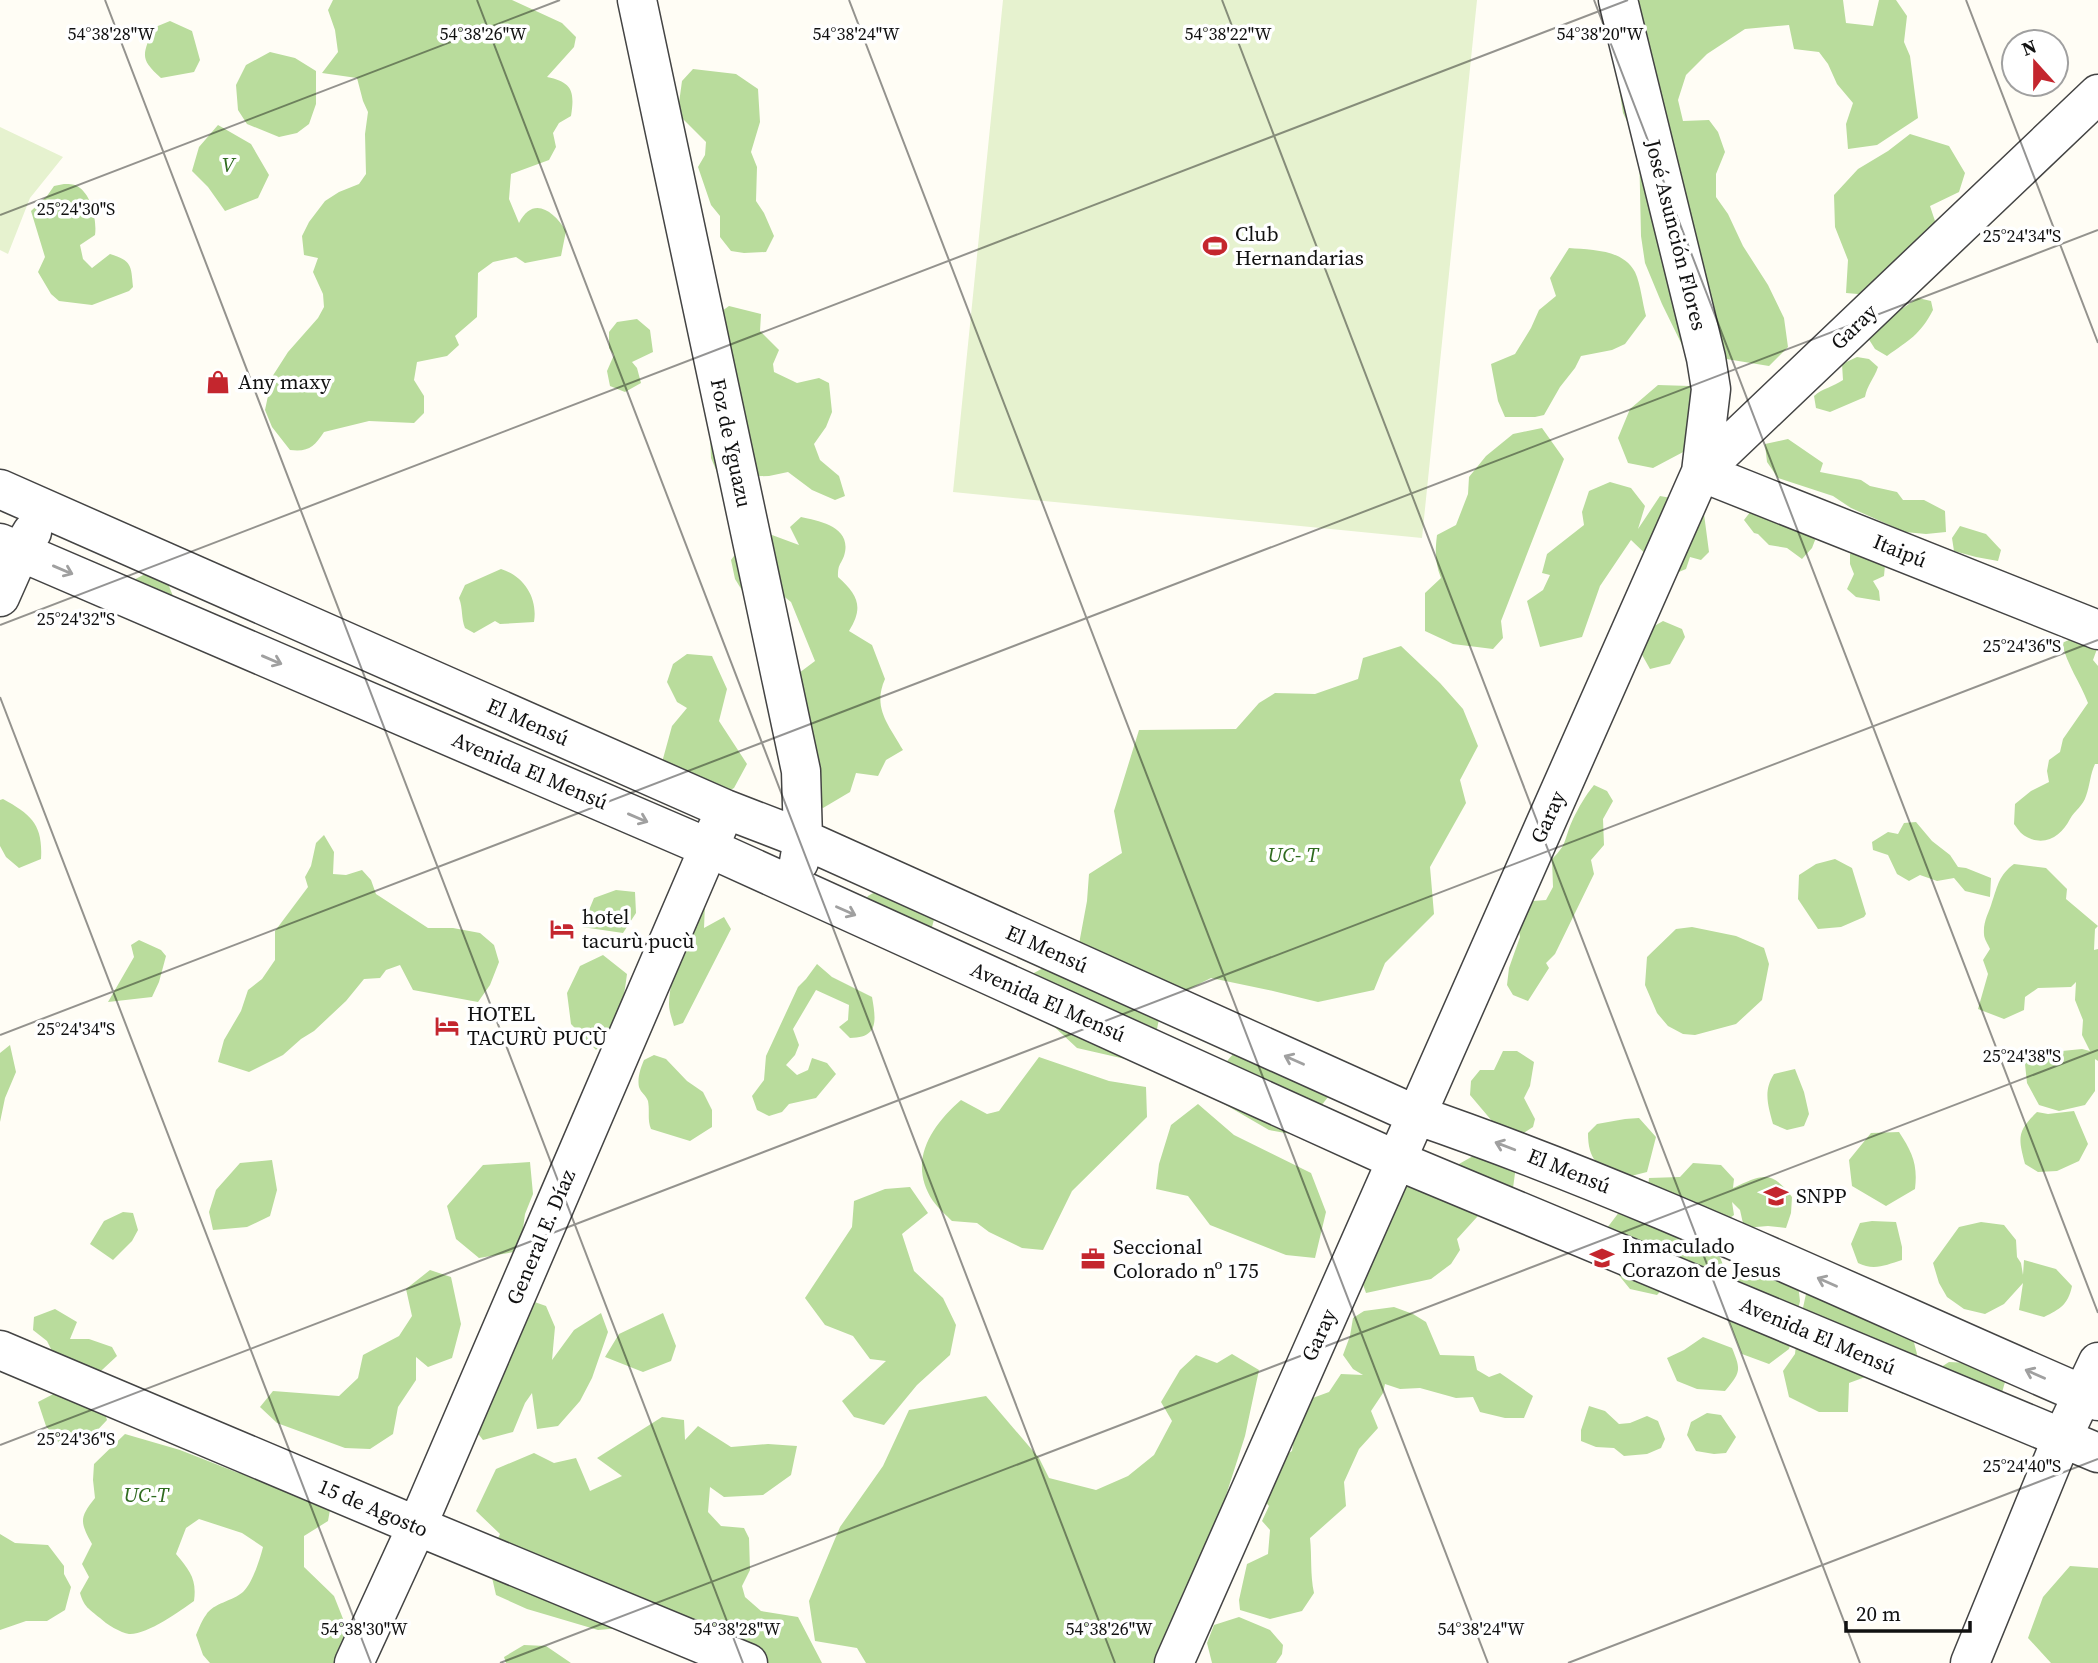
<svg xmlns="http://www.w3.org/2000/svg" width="2098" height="1663" viewBox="0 0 2098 1663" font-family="'Source Serif 4',serif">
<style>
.forest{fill:#b9dc9c}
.pitch{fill:#e6f2cf}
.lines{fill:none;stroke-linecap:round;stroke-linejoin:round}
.street-casing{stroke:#444;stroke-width:41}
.street{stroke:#fff;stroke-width:38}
.oneway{stroke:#a0a0a0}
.ticks{fill:none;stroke:#111;stroke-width:2;stroke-opacity:0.45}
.labels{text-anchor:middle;stroke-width:7;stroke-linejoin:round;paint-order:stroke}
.park-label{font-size:21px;font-style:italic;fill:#2f6b1f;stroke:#fff}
.poi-label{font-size:21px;fill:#111;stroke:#fff;text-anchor:start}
.street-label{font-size:21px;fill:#111;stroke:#fff}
.ticks-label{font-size:18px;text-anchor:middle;fill:#111;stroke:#fff;stroke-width:7;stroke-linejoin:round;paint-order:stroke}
</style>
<rect width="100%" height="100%" fill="#fffdf5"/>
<!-- forest -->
<path class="forest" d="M333 0H512L562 23 576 37 574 47 547 77C572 82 575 91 571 116L559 123 553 133 556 147 549 160 511 174 509 199 519 223C533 195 554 211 566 231L561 256 525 263 516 257 493 262 478 273 477 317 455 336 459 345 447 356 417 362 414 380 424 396V413L414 423 369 421 324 432C314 447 309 452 290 450L272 427 265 410 272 377 288 352 318 318 324 307 323 294 313 272 318 258 304 255 302 236 309 222 325 201 339 192 359 184 366 174 365 134 368 112 363 101 357 78 322 73 338 52 335 30 328 10Z
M1640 0H1843L1846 23 1873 26 1879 0H1896L1907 16 1904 42 1910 56 1918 118 1877 145 1848 149 1846 124 1853 103 1837 84 1828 64 1819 52 1794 49 1789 25 1745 29 1707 54 1686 75 1678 100 1683 121 1709 120 1718 132 1725 152 1716 174V197L1728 214 1743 246 1768 285 1784 318 1788 347 1769 366 1708 356 1684 349 1662 304 1645 263 1641 236 1639 146 1623 113 1614 57 1623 10Z
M170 21 192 31 200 60 194 72 161 78C139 58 143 56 153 28Z
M270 52 295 58 316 71V104L309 124 297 133 279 137 247 124 238 110 236 85 246 65Z
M693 69 736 74 758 89 760 122 751 152 757 167 756 201 764 213 774 236 766 252 744 253 731 251 720 237V216L711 205 698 167 705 155 706 142 682 118 679 103 682 81Z
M218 125 251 144 269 175 258 198 225 211 208 187 192 171 199 147Z
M1910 134 1949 146 1965 173 1959 192 1930 206 1935 221 1936 253 1893 297 1846 293 1848 260 1835 227 1834 195 1858 169 1888 151Z
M64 184C70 184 76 184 80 188 92 197 97 221 95 235L80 245 83 259 92 268 110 254C132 261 131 265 133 287L129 291 92 305 59 301 51 294 38 272 45 257 31 211 47 196 54 186Z
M1569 248C1591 250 1623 249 1635 272 1641 285 1642 302 1646 316L1625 344 1612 350 1581 356 1575 368 1560 387 1544 415 1535 417H1505L1498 401 1491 364 1515 354 1531 328 1539 310 1556 296 1550 278Z
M1918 298 1931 301 1933 310C1920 335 1909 340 1887 356L1875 349 1868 338 1885 307 1903 308Z
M729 306 761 314 760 331 779 350 773 364 774 372 797 383 819 378 829 383 832 412 826 427 814 444 820 460 839 476 845 496 835 500 812 490 788 472 769 476 719 477 711 458 710 435 715 316Z
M637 319 650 330 653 352 632 362 637 368 641 383 625 392 610 386 607 371 614 355 609 348V332L617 322Z
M1857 357 1869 359 1878 367C1874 379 1867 385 1865 397L1830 412 1816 408 1814 396C1823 388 1833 387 1843 380L1842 364Z
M1658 385 1690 386 1709 416 1702 442 1653 468 1628 463 1618 438 1630 409Z
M1542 428 1564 459 1501 621 1503 638 1493 649 1453 644 1425 631V593L1441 578C1435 563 1435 551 1437 535L1456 525 1468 494 1469 477 1486 456 1513 434Z
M1788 439 1823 463 1820 472 1861 480 1870 486 1897 492 1903 500H1924L1945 511 1946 532 1926 534 1905 532 1851 508 1833 496 1778 478 1767 462 1765 444Z
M1610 482 1631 488 1645 506 1638 529 1660 496 1688 501 1704 514 1709 552 1701 560 1690 557 1686 569 1674 574 1654 562 1631 540 1600 586 1582 637 1540 647 1527 601 1543 590 1550 575 1542 573 1547 554 1584 525 1582 512 1589 491Z
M1751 511 1817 535 1812 548 1802 559 1787 548 1769 545 1758 534 1754 533 1744 520Z
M801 517C820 521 853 527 844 556 840 566 838 564 838 577 858 595 864 607 849 631L872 645 885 679C872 708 889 725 903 750L886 760 878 776 856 773 850 792 823 808 797 793 791 679 815 661 791 602 777 591 748 600 735 579 731 560 737 552 772 535 799 545 790 527Z
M1960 526 1986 534 2001 550 1998 561 1976 557 1954 551 1952 538Z
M1858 548 1885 565 1884 576 1873 581 1879 591 1880 601 1856 597 1847 589 1854 574 1850 564V554Z
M501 569C524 576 538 598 534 622L500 624 495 621 474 633 465 628C461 618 463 608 459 598L465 585Z
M145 574 166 579 173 596 160 618 128 583Z
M1663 621 1682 629 1685 637 1670 664 1650 669 1641 653 1644 632Z
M2080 635 2091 641 2097 649 2093 660 2098 666V764H2095C2090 775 2090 785 2086 796 2083 806 2075 810 2070 819 2062 835 2045 848 2025 836 2021 834 2017 828 2014 824L2015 804 2031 791 2049 782 2047 771 2049 760 2060 752 2063 739 2088 703C2080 682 2067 665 2062 643Z
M1401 646 1440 683 1463 709 1478 746 1460 780 1466 803 1430 867 1434 914 1385 963 1374 990 1318 1002 1273 991 1211 978 1147 1010 1159 1019 1157 1029 1134 1061 1077 1048 1031 1005 1034 973 1067 955 1076 960 1087 901 1089 874 1122 853 1114 811 1139 730 1236 729 1259 703 1275 693 1315 694 1358 679 1363 658Z
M687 654 712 656 727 689 719 721 747 764 734 788 725 793 661 766 672 726 687 708 677 702 667 682 673 664Z
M1594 785 1607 791 1613 801 1603 819 1604 845 1591 860 1594 874 1555 954 1546 963 1549 968 1528 1001 1513 995 1507 985 1509 968 1520 937 1518 923 1533 901 1546 900 1553 887 1552 859C1568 844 1564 838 1573 819 1579 807 1585 796 1594 785Z
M3 799C32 815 43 825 41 859L19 868 6 857 0 846V800Z
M1916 822 1932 841 1950 855 1958 867 1966 868 1991 878 1990 897 1965 891 1954 878 1937 881 1920 875 1909 881 1897 874 1888 855 1873 850 1872 842 1888 832 1898 834 1904 823Z
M324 835 334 852 333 874 346 875 362 870 371 880 376 894 428 928H453L480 933 494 945 499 962 490 985 478 1002 413 990 400 965 386 970 380 978 364 979 346 1001 314 1031 301 1039 283 1055 249 1072 218 1062 224 1040 241 1011 248 990 262 979 275 960V931L308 887 305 877 311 866 316 843Z
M1835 859 1852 868 1866 914 1864 917 1841 927 1818 929 1798 899 1799 875 1816 864Z
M2014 864 2046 868 2067 889 2066 899 2098 926 2095 929 2094 950 2098 949V1061L2095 1059V1091L2085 1105 2059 1111 2039 1105 2027 1083 2025 1064 2031 1055 2047 1048 2062 1051 2082 1049 2090 1051 2082 1035 2083 1020 2075 1000 2076 982 2071 987 2038 988 2025 997 2024 1010 2004 1019 1978 1009 1988 974 1983 960 1990 949C1988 944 1984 939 1984 934 1983 921 1989 913 1992 902 1998 885 1999 875 2014 864Z
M896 880 936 912 932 927 893 944 865 902 868 896Z
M616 890 635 892 636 913 623 933 582 927 594 898Z
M705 904 704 928 724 917 731 929 683 1023 674 1026C672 1019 669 1011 669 1004 670 969 690 935 705 904Z
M1692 927 1736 936 1764 948 1769 964 1762 1000 1736 1024 1695 1035 1683 1034 1668 1026 1657 1013 1645 985 1647 957 1676 929Z
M139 940 161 950 166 956 159 982 152 997 108 1002 134 957 131 945Z
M603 955 627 974C623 1006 618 1026 596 1050L571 1024 567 993 580 966Z
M817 964 832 977 872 997C876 1020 879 1038 850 1038L839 1027 848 1020 849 1005 816 990 793 1029 799 1045 795 1055 786 1065 797 1075 808 1070 812 1058 827 1063 836 1074 816 1098 789 1104 782 1112 769 1116 757 1110 752 1096 764 1080 766 1056 798 987 806 979Z
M10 1045 16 1072 5 1098 0 1122V1053Z
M1240 1048 1296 1056 1328 1097 1314 1115 1291 1134 1269 1130 1219 1101C1222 1072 1217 1068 1240 1048Z
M1503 1051H1517L1534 1062 1530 1086 1524 1098 1535 1119 1533 1127 1519 1136 1503 1134 1470 1095 1471 1081 1480 1070H1494Z
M654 1055 666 1059 687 1081 703 1092 712 1110V1127L690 1141 651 1129C647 1119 650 1112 648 1101 646 1095 641 1093 639 1087 637 1078 641 1067 644 1060Z
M1039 1057 1109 1081 1146 1087 1147 1117 1072 1191 1043 1250 1022 1248 989 1232 977 1223 952 1221C946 1215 938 1208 933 1201 907 1162 931 1126 961 1100L987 1114 999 1111Z
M1795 1069 1804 1092 1809 1114 1804 1126 1787 1130 1773 1124C1768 1105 1763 1091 1774 1074Z
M1198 1104 1234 1135 1311 1173 1326 1212 1315 1258 1286 1255 1210 1225 1188 1196 1156 1189 1159 1164 1171 1125Z
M2074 1111 2088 1144 2079 1161 2057 1171 2038 1172 2025 1164C2018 1138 2017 1131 2037 1112L2048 1114Z
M1639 1118 1656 1137 1647 1172 1619 1179C1598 1166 1588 1160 1588 1133L1597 1124 1625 1119Z
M1899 1132C1912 1152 1918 1164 1915 1189L1886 1206 1852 1186 1849 1160 1871 1133Z
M1489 1147 1516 1166 1513 1188 1487 1206 1457 1239 1460 1250 1451 1264 1431 1279 1366 1293 1359 1273 1387 1189 1436 1166 1459 1164Z
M272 1160 277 1190 270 1216 247 1227 213 1230 209 1212 216 1190 240 1163Z
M530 1162 533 1194 525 1214 520 1251 479 1258 456 1239 447 1206 483 1165Z
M1693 1163 1721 1165 1734 1179 1733 1188C1762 1175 1771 1169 1792 1197L1791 1213 1786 1228 1768 1226 1744 1228 1740 1210 1732 1202 1734 1215 1712 1231 1714 1242 1729 1280 1733 1275 1758 1266 1798 1285 1800 1301 1789 1349 1769 1364 1742 1354 1725 1311 1669 1282 1657 1295 1630 1289 1613 1268 1604 1232 1626 1203 1647 1195 1649 1178 1680 1177Z
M910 1187 928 1213 902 1234 914 1271 943 1298 956 1325 950 1355 917 1385 884 1425 854 1417 842 1401 886 1361 870 1359 853 1336 825 1325 805 1298 852 1227 854 1201 885 1189Z
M123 1212 133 1213 138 1230 132 1241 113 1260 90 1244 104 1221Z
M1872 1221 1896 1222 1902 1247V1260C1886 1265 1874 1271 1858 1263L1851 1244 1860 1223Z
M1981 1222 2004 1225 2016 1240 2017 1257 2021 1263 2023 1275 2024 1260 2056 1269 2072 1286C2068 1305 2060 1309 2044 1317L2019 1310 2023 1283 2004 1304 1985 1314 1964 1309 1947 1297 1939 1283 1933 1263 1959 1227Z
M430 1270 451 1277 461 1324 452 1358 428 1367 416 1357V1380L398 1407 393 1434 370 1449 345 1448 277 1423 260 1407 273 1391 339 1396 358 1378 363 1355 399 1336 412 1316 406 1289Z
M497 1289 546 1306 555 1327 552 1360 574 1330 601 1313 608 1332 592 1378 580 1401 558 1426 537 1429 532 1393 525 1403 513 1432 483 1440 458 1408Z
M1806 1294 1830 1295 1911 1331 1917 1354 1903 1394 1868 1376 1849 1383 1848 1412H1819L1789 1397 1783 1371 1795 1354 1797 1335Z
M1394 1307 1413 1314 1426 1322 1440 1355 1474 1356 1477 1370 1489 1377 1500 1373 1533 1396 1524 1418H1505L1480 1412 1473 1397 1456 1398 1420 1388 1400 1389 1385 1384 1383 1393 1371 1411 1378 1428 1359 1449 1344 1482 1346 1506 1310 1538C1312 1557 1310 1574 1314 1593L1302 1611 1270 1619 1240 1610 1239 1600 1247 1564 1268 1554 1270 1530 1262 1521 1269 1506 1258 1493 1276 1461 1292 1451 1299 1403 1329 1392 1341 1374 1363 1375 1353 1369 1343 1355 1350 1336 1353 1318 1364 1311Z
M55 1309 77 1322 70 1339H89L112 1347 117 1356 88 1383 62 1371 47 1341 33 1330 34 1317Z
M663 1313 676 1346 671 1361 643 1372 605 1357 619 1334Z
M1703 1337 1732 1348C1741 1370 1741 1372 1725 1391L1697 1389 1677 1381 1667 1358 1684 1350Z
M1232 1354 1259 1370 1245 1436 1206 1558 1184 1590 1158 1663H866L857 1648 815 1641 809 1601 840 1527 883 1466 909 1410 986 1396 1039 1458 1049 1478 1096 1490 1128 1476 1154 1455 1172 1421 1161 1402 1180 1370 1196 1355 1217 1363Z
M1949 1362 1970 1363 2007 1375 2001 1396 1935 1371Z
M65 1388 100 1398 107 1420 90 1438 61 1446 46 1426 38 1402Z
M1589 1406 1605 1411 1619 1424 1630 1423 1647 1416 1658 1421 1665 1439 1661 1448 1647 1454 1624 1456 1614 1448 1596 1447 1581 1441V1430Z
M1707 1413 1721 1415 1736 1437 1726 1453 1714 1454 1696 1451 1687 1435 1691 1422Z
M662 1417 684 1420 685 1440 698 1426 731 1447 768 1444 797 1446 791 1475 763 1495 724 1497 710 1487 708 1512 721 1526 744 1528 749 1538 750 1570 742 1586 745 1597 761 1611 798 1617 822 1663H761L643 1626 598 1630 527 1609 496 1595 488 1560 500 1534 476 1511 496 1469 534 1453 554 1463 576 1458 590 1491 622 1476 597 1458Z
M125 1434 180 1450 236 1472 278 1483 331 1504 328 1521 304 1536V1567L334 1596 351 1639 354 1663H210L203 1655 196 1635C199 1628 202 1620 206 1615 213 1603 233 1601 243 1592 252 1584 260 1559 263 1547L242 1533 199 1519 186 1528 176 1554C190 1571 197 1579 194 1601 180 1611 147 1635 129 1634 121 1633 106 1624 100 1618 89 1609 84 1607 80 1593L89 1577 82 1564 92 1544C80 1522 79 1518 95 1498L93 1480 94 1464Z
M0 1534 15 1543 48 1545 64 1566V1574L71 1587 65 1610 47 1621H26L0 1630Z
M2070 1566 2098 1568V1663H2051L2028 1638 2043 1597Z
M1239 1617 1270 1630 1283 1645 1282 1654 1276 1663H1212L1207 1643 1214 1625Z
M524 1645 546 1646 571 1663H506L504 1657Z"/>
<!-- pitch -->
<path class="pitch" d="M1003 0H1477L1422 538 953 492Z
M0 127 63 157 30 198 8 254 0 250Z"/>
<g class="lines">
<!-- street casing -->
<g class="street-casing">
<path id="street" d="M637 0 801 771 803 839 799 862
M1618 0 1706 358 1711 389 1701 472
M1701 472 2098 630
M0 489 725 809 803 839 1416 1115C1649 1195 1872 1304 2098 1401
M0 543 709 848 1396 1160 2098 1453
M0 597 20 552 32 532
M0 1350 417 1526 748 1663
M354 1663 417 1526 719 824
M1174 1663 1701 472 2098 94
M1970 1663 2062 1438 2098 1362"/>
</g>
<!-- street -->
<use href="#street" class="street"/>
</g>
<!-- one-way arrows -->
<defs><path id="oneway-shaft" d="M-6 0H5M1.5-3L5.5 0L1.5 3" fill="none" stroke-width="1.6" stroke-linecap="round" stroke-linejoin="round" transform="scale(1.75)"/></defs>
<g class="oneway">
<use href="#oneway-shaft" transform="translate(63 570) rotate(23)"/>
<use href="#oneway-shaft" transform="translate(272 660) rotate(23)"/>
<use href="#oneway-shaft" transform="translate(638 818) rotate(23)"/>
<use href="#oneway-shaft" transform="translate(846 911) rotate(24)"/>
<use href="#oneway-shaft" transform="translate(1294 1060) rotate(-156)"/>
<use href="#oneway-shaft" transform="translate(1505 1146) rotate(-159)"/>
<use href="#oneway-shaft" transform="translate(1827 1282) rotate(-156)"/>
<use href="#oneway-shaft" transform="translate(2035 1374) rotate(-156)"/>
</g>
<!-- ticks -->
<path class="ticks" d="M105 0 743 1663M477 0 1115 1663M849 0 1488 1663M1222 0 1860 1663M1594 0 2098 1313M1966 0 2098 343M0 215 560 0M0 625 1628 0M0 697 371 1663M0 1035 2098 230M0 1445 2098 640M500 1663 2098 1050M1568 1663 2098 1459"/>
<!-- icons -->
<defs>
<g id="stadium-bare" transform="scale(1.89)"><path d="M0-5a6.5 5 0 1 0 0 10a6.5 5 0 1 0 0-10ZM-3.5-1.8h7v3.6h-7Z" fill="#c4262e" stroke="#fff" stroke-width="2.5" paint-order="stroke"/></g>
<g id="shop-bare" transform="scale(1.89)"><path d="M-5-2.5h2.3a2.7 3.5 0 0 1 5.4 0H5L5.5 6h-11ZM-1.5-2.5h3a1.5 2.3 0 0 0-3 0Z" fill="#c4262e" stroke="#fff" stroke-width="2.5" paint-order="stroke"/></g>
<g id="hotel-bare" transform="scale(1.89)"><path d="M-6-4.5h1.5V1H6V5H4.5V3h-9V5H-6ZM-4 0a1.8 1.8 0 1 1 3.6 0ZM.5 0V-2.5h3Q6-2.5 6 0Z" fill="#c4262e" stroke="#fff" stroke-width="2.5" paint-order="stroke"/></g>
<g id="school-bare" transform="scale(1.89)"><path d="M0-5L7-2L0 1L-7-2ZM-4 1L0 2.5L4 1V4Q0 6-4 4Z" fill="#c4262e" stroke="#fff" stroke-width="2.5" paint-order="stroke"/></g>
<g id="office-bare" transform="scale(1.89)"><path d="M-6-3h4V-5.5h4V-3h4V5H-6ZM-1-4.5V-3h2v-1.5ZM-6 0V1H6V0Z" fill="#c4262e" stroke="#fff" stroke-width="2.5" paint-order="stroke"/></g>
</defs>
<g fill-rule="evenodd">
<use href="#stadium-bare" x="1215" y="246"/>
<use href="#shop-bare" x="218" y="382"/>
<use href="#hotel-bare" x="562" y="929"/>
<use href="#hotel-bare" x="447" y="1026"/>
<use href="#school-bare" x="1776" y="1196"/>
<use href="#school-bare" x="1602" y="1258"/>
<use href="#office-bare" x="1093" y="1259"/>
</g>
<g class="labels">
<!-- park labels -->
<g class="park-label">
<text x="228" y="172">V</text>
<text x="1293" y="862">UC- T</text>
<text x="146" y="1502">UC-T</text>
</g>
<!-- poi labels -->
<g class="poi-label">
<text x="1235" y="241">Club<tspan x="1235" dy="24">Hernandarias</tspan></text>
<text x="238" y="389">Any maxy</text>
<text x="582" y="924">hotel<tspan x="582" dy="24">tacurù pucù</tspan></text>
<text x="467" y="1021">HOTEL<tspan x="467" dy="24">TACURÙ PUCÙ</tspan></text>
<text x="1796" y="1203">SNPP</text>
<text x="1622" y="1253">Inmaculado<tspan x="1622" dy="24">Corazon de Jesus</tspan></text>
<text x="1113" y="1254">Seccional<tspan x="1113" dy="24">Colorado nº 175</tspan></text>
</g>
<!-- street labels -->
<g class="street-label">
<text transform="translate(1676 235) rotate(76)" y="7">José Asunción Flores</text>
<text transform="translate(1854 327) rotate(-44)" y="7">Garay</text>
<text transform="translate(731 443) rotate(78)" y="7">Foz de Yguazu</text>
<text transform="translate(1900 551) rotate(22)" y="7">Itaipú</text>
<text transform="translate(528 722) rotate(24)" y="7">El Mensú</text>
<text transform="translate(530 771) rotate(23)" y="7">Avenida El Mensú</text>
<text transform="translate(1548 817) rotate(-66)" y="7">Garay</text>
<text transform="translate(1047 949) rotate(24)" y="7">El Mensú</text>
<text transform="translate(1048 1002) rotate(24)" y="7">Avenida El Mensú</text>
<text transform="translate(1569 1171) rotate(22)" y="7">El Mensú</text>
<text transform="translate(541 1237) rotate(-67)" y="7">General E. Díaz</text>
<text transform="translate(1319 1335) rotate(-66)" y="7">Garay</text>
<text transform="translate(1818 1336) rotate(23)" y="7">Avenida El Mensú</text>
<text transform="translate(373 1508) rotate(23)" y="7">15 de Agosto</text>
</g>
</g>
<g class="ticks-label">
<text x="111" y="40">54°38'28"W</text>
<text x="483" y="40">54°38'26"W</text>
<text x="856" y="40">54°38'24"W</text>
<text x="1228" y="40">54°38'22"W</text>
<text x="1600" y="40">54°38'20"W</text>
<text x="76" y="215">25°24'30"S</text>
<text x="2022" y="242">25°24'34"S</text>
<text x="76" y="625">25°24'32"S</text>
<text x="2022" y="652">25°24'36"S</text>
<text x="76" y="1035">25°24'34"S</text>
<text x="2022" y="1062">25°24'38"S</text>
<text x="76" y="1445">25°24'36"S</text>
<text x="2022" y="1472">25°24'40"S</text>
<text x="364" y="1635">54°38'30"W</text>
<text x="737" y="1635">54°38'28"W</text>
<text x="1109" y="1635">54°38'26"W</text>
<text x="1481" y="1635">54°38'24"W</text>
</g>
<!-- north arrow -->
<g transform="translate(2035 63) rotate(339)"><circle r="33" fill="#ffffff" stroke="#a0a0a0" stroke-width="2"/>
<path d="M0-5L12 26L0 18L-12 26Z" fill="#c4262e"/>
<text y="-10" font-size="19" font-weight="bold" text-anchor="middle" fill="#111111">N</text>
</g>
<!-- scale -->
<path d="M1846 1621v10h124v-10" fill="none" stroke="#111111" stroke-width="3.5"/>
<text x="1856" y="1621" font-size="21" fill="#111111" stroke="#ffffff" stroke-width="5" paint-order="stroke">20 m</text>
</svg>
